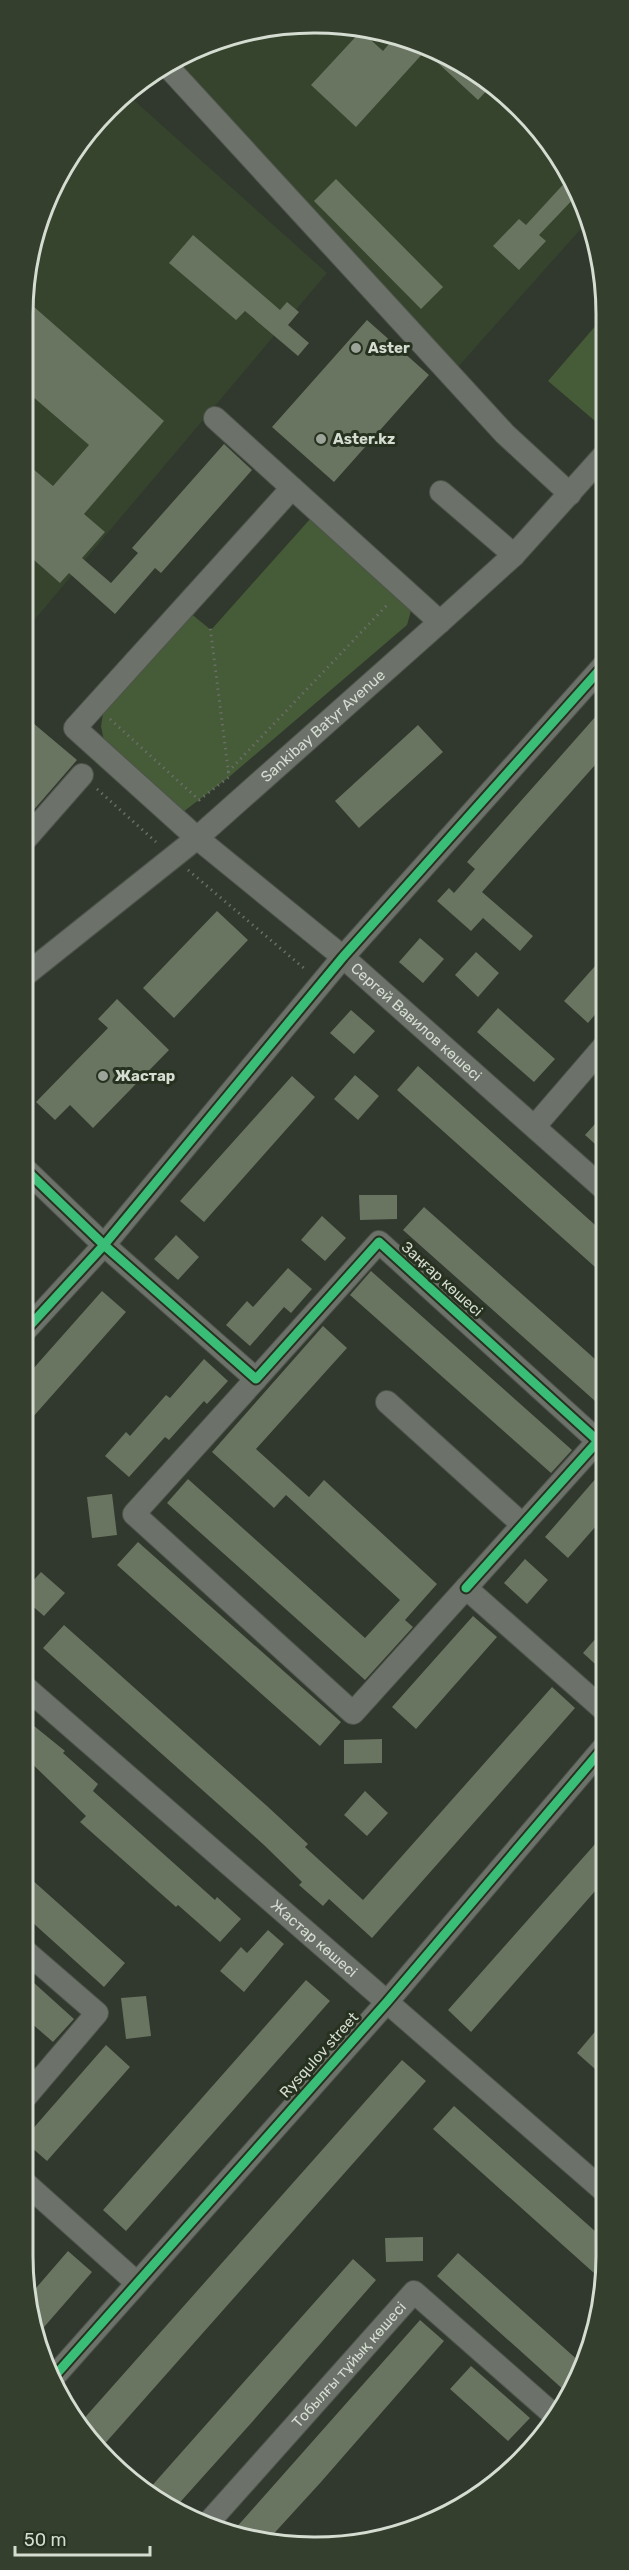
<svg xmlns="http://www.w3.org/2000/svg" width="629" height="2570" viewBox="0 0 629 2570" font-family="Rubik,sans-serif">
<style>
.built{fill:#36442d}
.green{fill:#465b37}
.building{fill:#697461}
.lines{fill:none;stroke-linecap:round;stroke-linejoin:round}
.minor-casing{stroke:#4e544b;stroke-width:24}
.path{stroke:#686e65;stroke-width:3;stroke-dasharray:1.5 4.5;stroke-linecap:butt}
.minor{stroke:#6c7269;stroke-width:22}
.cycleway-casing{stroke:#26311f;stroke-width:13}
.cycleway{stroke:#3abd76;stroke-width:9}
.poi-dot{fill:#9ca398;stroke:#26311f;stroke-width:2}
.labels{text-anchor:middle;stroke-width:6;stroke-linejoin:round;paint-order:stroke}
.poi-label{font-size:15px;font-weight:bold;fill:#d5dcd1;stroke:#26311f;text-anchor:start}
.street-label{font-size:15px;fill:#d5dcd1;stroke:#26311f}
.rim{fill:none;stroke:#d5dcd1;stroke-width:3}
</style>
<rect width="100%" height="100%" fill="#31382d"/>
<!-- built -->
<path class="built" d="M353 25 444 53 521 108 577 186 587 222 458 367 164 70 239 32Z
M127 94 327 273 25 631V276L62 168Z"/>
<!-- green -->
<path class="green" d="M604 316V410L595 421 548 381Z
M311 518 412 607 407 625 229 777 183 812 104 741 101 726 104 707 189 612 211 630Z"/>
<!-- building -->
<path class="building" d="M361 31 383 51 394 38 444 53 491 86 478 100 425 51 356 127 311 85Z
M570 177 579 193 539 235 546 241 519 270 493 246 519 219 526 225Z
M336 179 443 287 421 309 314 201Z
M193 235 280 310 287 302 299 312 288 325 309 343 298 356 245 311 236 320 169 263Z
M25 299 164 421 84 514 105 532 82 558 111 583 138 553 132 548 224 444 252 470 161 573 155 568 115 614 69 573 60 583 25 552V462L53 486 89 445 25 390Z
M367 320 429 375 334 482 272 427Z
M604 707V755L482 892 533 936 520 951 483 918 471 931 437 901 449 888 454 893 475 869 467 862Z
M33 723 77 760 31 813 24 808V734Z
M418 725 443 752 359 828 335 801Z
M217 911 248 940 174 1018 143 988Z
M420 938 444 959 423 983 399 962Z
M476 952 499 973 478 997 455 975Z
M604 956V1004L588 1023 564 1001Z
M117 999 169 1050 93 1128 70 1105 55 1120 36 1102 108 1028 98 1019Z
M498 1008 555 1059 534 1082 477 1032Z
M351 1010 375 1031 354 1054 330 1033Z
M418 1066 604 1233V1275L397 1090Z
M355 1075 379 1096 358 1120 334 1099Z
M292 1076 315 1097 204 1222 180 1201Z
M604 1114V1152L585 1135Z
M359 1195H397V1219L360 1220Z
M424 1207 604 1367V1409L403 1230Z
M322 1216 346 1238 325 1261 301 1240Z
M176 1235 199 1257 178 1280 154 1259Z
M288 1268 312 1289 291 1313 284 1307 250 1346 226 1325 247 1301 253 1307Z
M371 1271 572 1450 551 1473 350 1295Z
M102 1291 126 1312 24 1427V1379Z
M323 1326 347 1348 256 1449 309 1497 324 1480 437 1584 405 1620 413 1627 365 1680 167 1503 188 1479 365 1638 400 1600 286 1495 274 1508 212 1452Z
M204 1359 228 1381 207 1404 204 1401 169 1440 165 1437 129 1477 105 1456 126 1432 130 1436 166 1395 170 1398Z
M604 1469V1517L568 1558 545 1537Z
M112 1494 117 1535 92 1538 87 1497Z
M138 1542 341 1722 320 1746 117 1565Z
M525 1559 548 1580 527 1604 504 1583Z
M41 1572 65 1593 44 1616 23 1598V1592Z
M473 1616 497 1637 416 1729 392 1707Z
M64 1625 267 1806 308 1844 305 1847 363 1900 552 1687 575 1708 372 1938 329 1899 323 1906 299 1885 302 1882 264 1845 43 1648Z
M604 1629V1672L583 1653Z
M23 1717 65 1751 63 1753 98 1784 93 1791 215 1900 217 1897 241 1919 220 1942 178 1905 176 1907 80 1822 86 1816 23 1755Z
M382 1739V1763L344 1764V1740Z
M365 1791 388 1813 367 1836 344 1815Z
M604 1834V1881L471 2032 448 2010Z
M30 1878 125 1963 104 1987 23 1914V1885Z
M268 1930 284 1944 244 1992 220 1971 241 1947 247 1953Z
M23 1973 74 2019 53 2042 23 2016Z
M306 1980 330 2001 126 2231 103 2210Z
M146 1996 151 2036 126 2039 121 1998Z
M604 2021V2077L577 2053Z
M106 2045 130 2067 47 2161 23 2140Z
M402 2060 426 2081 101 2448 87 2436 80 2423Z
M454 2106 604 2239V2282L433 2129Z
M423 2237V2261L386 2262 385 2238Z
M68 2251 92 2272 38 2334 30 2295Z
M458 2253 581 2363 573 2385 566 2392 437 2276Z
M353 2259 376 2280 253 2421 174 2509 149 2489Z
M420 2320 444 2341 321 2482 268 2540 234 2530Z
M471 2366 530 2418 508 2441 450 2389Z"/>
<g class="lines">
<!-- minor casing -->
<g class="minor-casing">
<g id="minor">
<path d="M168 67 505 434 570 494"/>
<path d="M215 418 440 622"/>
<path id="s1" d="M292 488 75 728 197 838 343 957 604 1189"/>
<path d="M441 492 514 555"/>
<path d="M24 841 82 775"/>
<path id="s2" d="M24 976 197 838 440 622 514 555 604 455"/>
<path d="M535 1126 604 1046"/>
<path d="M24 1168 104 1245 256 1379 379 1242 598 1441 466 1588"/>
<path d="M24 1332 104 1245 343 957 604 665"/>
<path d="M256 1379 134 1514 353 1713 466 1588 604 1710"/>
<path d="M387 1402 523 1525"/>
<path id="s3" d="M23 1685 604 2191"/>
<path d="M23 2100 97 2013 23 1949"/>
<path d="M23 2181 137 2283"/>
<path d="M52 2379 387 2002 604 1747"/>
<path id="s4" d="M208 2523 414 2292 555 2416"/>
</g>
</g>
<!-- path -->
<path class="path" d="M110 719 199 800 229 777 210 626
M228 772 389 603
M97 789 156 842
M188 870 306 970"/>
<!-- minor -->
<use href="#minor" class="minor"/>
<!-- cycleway casing -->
<g class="cycleway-casing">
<path id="cycleway" d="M24 1168 104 1245 256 1379 379 1242 598 1441 466 1588
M24 1332 104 1245 343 957 604 665
M52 2379 387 2002 604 1747"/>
</g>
<!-- cycleway -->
<use href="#cycleway" class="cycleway"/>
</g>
<!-- markers -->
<g class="poi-dot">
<circle cx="356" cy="348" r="6"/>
<circle cx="321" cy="439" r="6"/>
<circle cx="103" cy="1076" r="6"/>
</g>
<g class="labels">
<!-- poi labels -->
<g class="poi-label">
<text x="368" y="353">Aster</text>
<text x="333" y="444">Aster.kz</text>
<text x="115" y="1081">Жастар</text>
</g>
<!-- street labels -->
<g class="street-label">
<text dy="5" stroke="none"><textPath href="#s2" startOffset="390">Sankibay Batyr Avenue</textPath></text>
<text dy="5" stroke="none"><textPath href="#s1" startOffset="774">Сергей Вавилов көшесі</textPath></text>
<text transform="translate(442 1279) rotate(42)" y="5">Заңғар көшесі</text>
<text dy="5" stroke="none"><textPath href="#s3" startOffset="386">Жастар көшесі</textPath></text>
<text transform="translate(319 2055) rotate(-48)" y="5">Rysqulov street</text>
<text dy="5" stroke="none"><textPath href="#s4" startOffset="212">Тобылғы тұйық көшесі</textPath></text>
</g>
</g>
<!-- crop -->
<path d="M0 0H629V2570H0ZM314 33H315A281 281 0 0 1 596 314V2256A281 281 0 0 1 315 2537H314A281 281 0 0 1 33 2256V314A281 281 0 0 1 314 33Z" fill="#343f2d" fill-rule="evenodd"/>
<path class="rim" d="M314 33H315A281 281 0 0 1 596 314V2256A281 281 0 0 1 315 2537H314A281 281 0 0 1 33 2256V314A281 281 0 0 1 314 33Z"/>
<!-- scale -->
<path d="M15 2546v9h135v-9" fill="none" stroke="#d5dcd1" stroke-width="3"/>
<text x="24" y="2546" font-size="18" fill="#d5dcd1" stroke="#26311f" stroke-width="4.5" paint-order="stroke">50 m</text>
</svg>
